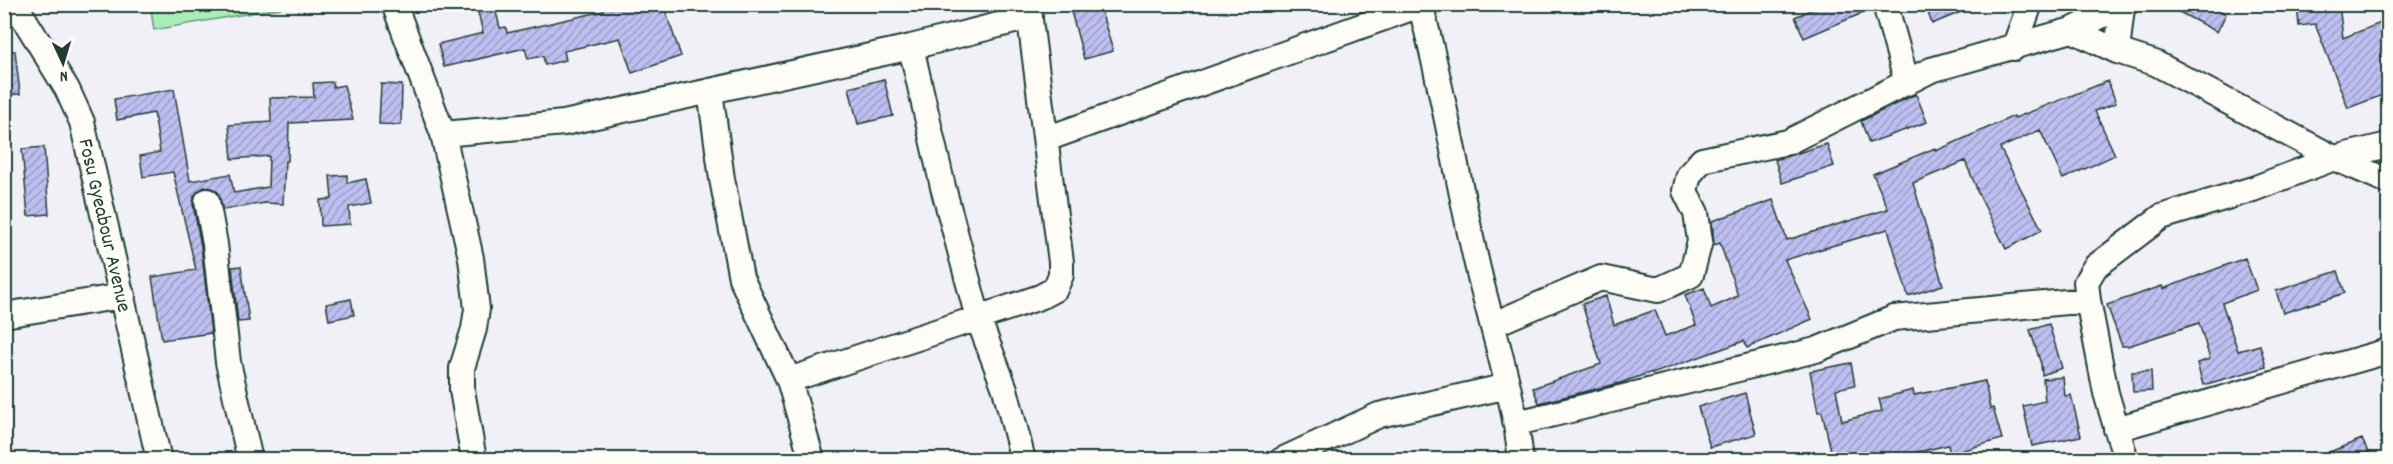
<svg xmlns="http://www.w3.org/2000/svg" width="2393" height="464" viewBox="0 0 2393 464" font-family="Dekko,sans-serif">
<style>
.green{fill:#a8edb8;stroke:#649576;stroke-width:1.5}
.building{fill:url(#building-hatch);stroke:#1f3d34;stroke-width:1.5}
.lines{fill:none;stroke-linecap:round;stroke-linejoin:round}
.minor-casing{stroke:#1f3d34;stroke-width:28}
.minor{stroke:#fdfcf7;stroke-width:24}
.labels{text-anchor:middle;stroke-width:4.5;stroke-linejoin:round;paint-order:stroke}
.street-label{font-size:21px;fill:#1f3d34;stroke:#fdfcf7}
</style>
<defs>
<pattern id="building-hatch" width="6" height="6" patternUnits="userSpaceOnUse" patternTransform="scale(1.5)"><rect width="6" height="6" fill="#bebef0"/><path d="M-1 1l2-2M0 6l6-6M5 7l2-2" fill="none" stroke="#9a9cc3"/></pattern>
</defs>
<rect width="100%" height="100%" fill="#f0f0f6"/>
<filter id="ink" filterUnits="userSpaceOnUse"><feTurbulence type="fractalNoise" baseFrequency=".0167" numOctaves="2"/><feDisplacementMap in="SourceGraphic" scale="12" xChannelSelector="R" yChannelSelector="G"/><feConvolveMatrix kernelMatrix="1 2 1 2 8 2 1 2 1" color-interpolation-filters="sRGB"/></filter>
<g filter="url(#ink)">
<!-- green -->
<path class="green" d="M150 4H298V5L154 30Z"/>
<!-- building -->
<path class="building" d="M476 4H494L500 28 506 27 507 33 604 11 602 4H663L681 56 632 73 620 38 564 51 566 60 545 65 543 56 528 59 525 48 444 67 438 44 483 33Z
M1069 4H1099L1113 51 1084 59Z
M1824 4H1871L1872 9 1804 38 1795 17Z
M1925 4H1978V5L1932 24Z
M2164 4H2208L2226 14 2217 32Z
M2297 4H2339L2343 38 2388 20V93L2348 108 2315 24 2299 26Z
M4 51H15L20 94 4 95Z
M884 79 893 116 858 124 849 88Z
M2108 81 2116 103 2095 111 2115 155 2063 179 2040 130 2000 148 2042 230 2006 249 1976 189H1977L1965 161 1913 183 1943 285 1908 296 1888 229 1785 260 1812 319 1747 348 1744 341 1652 374V372L1620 383 1539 403 1533 388 1601 364 1582 304 1606 296 1614 325 1655 310 1665 336 1696 325 1685 295 1704 288 1711 308 1738 296 1720 243 1714 245 1712 221 1773 200 1787 240 1888 209 1873 174 1935 148 1936 151 2014 116 2015 118Z
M333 82V87L344 85 353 120 289 123 288 161H285L283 204 265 203 223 210 218 192 212 188 204 187 194 196 193 204 201 246 211 333 162 340 152 277 196 270 173 172 143 177 140 156 160 152 154 113 117 120 114 99 174 89 190 181 230 174 234 193 268 187 269 156 232 159 229 125 271 122 270 98 314 97 313 83Z
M381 84 402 85 401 125 379 124Z
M1916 94 1927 122 1869 143 1861 121Z
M1827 144 1834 166 1782 183 1775 160Z
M44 147 49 214 28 216 22 149Z
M347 175V183L366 179 371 203 349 207 350 224 321 226 320 200 332 199 330 176Z
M2245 258 2257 290 2222 303 2238 351 2260 345 2266 367 2203 385 2197 363 2210 359 2199 323 2128 346H2122L2107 305 2162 286 2163 289Z
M241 266 249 321 238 322 232 267Z
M2338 271 2345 293 2283 313 2276 291Z
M351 299 354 315 329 320 326 304Z
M2049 324 2062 368 2042 375 2041 364 2030 330Z
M1851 363 1855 385 1836 389 1842 421 1882 411 1879 399 1913 390 1914 395 1985 381 1990 409 1993 408 2002 439 1950 454 1948 445 1897 457 1896 453 1877 459H1833L1822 412H1818L1810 371Z
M2151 371 2152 391 2133 392 2132 372Z
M2063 377 2065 396 2071 395 2081 436 2032 446 2023 406 2045 401 2043 379Z
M1745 393 1756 434 1710 447 1698 407Z
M2362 439 2371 459H2312Z"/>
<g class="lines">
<!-- minor casing -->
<g class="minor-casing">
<path id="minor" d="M15 4 67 89 82 122 159 460
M394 4 443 134 471 258 477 309 474 329 462 368V390L474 460
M1420 4C1445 94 1458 187 1480 277 1495 338 1514 397 1521 460
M1885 4 1907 83
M2072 30 2117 51 2155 63 2334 158 2388 181
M911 47 943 187 978 318 1005 389 1023 460
M2014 48 2030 4
M2117 51 2122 8
M710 91 722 179 741 278 789 380 812 460
M443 134 564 123 911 47 1030 17
M1046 139 1420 5
M207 201 215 244 228 362 250 460
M4 315 123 296
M1494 324 1601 278 1658 290 1691 275 1700 241 1696 213 1685 191 1689 175 1702 160 1788 142 1931 70 2072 30 2126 4
M789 380 978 318 1040 297 1055 289 1061 275V262L1028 4
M1517 423 1816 350 1894 318 2088 300
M2116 429 2388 351
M1282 460 1379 415 1508 386
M2126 460 2106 393 2088 300 2086 282 2095 267 2161 217 2253 189 2334 158 2388 145"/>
</g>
<!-- minor -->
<use href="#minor" class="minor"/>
</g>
</g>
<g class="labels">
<!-- street labels -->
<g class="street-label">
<text transform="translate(106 225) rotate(77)" y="7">Fosu Gyeabour Avenue</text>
</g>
</g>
<!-- margin -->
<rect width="2393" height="464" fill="none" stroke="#fdfcf7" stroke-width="24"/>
<rect x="12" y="12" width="2369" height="440" fill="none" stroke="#1f3d34" stroke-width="2" filter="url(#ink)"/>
<!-- north arrow -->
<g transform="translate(63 63) rotate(176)" stroke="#fdfcf7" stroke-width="4.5" paint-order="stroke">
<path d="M0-4.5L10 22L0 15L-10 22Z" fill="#1f3d34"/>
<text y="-9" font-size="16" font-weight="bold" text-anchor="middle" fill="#1f3d34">N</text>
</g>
</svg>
